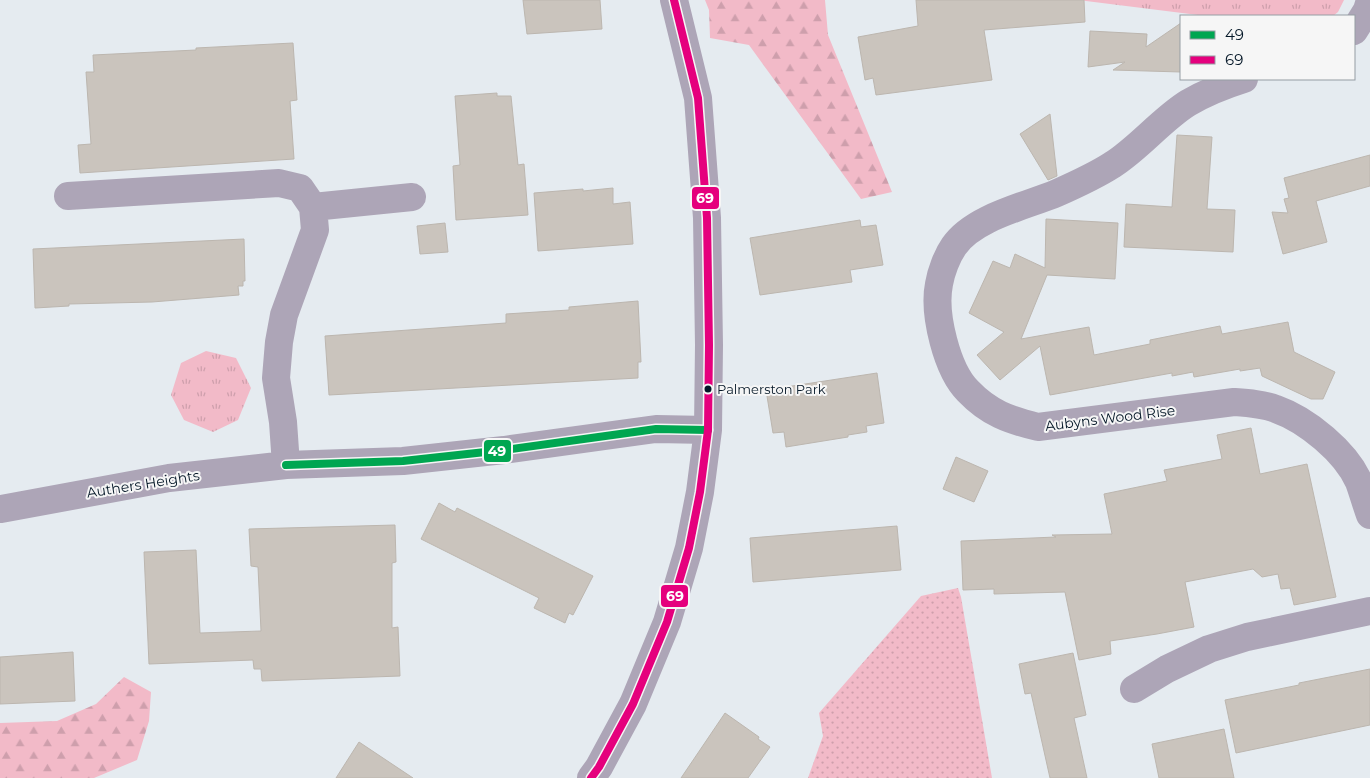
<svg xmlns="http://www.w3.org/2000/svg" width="1370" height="778" viewBox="0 0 1370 778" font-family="Montserrat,sans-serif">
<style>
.grass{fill:url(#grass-dots)}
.forest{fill:url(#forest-firs)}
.park{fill:url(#park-tufts)}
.building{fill:#cac4bd;stroke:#bcb6af}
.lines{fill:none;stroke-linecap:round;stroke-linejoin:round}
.minor{stroke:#ada5b7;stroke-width:28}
.bus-1-casing{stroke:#f6f6f6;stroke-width:11}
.bus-2-casing{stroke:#f6f6f6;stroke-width:11}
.bus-1{stroke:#00a651;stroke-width:8}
.bus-2{stroke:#e5007d;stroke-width:8}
.bus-dot{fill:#041727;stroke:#f6f6f6;stroke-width:2}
.labels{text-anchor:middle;stroke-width:4;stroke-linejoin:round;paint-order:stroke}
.bus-label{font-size:13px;fill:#041727;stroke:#f6f6f6;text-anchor:start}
.street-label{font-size:14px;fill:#041727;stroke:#f6f6f6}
.line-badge{stroke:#f6f6f6;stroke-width:2}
.badge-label{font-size:14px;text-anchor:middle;font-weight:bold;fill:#fff}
</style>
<defs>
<pattern id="grass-dots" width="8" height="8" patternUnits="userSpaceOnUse" patternTransform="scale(1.25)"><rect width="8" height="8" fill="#f2bac8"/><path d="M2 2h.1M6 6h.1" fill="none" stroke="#ce9fac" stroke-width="1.8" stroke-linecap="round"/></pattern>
<pattern id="forest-firs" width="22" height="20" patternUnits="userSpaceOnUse" patternTransform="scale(1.25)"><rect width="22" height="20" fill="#f2bac8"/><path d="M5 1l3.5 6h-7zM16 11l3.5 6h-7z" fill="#ce9fac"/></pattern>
<pattern id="park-tufts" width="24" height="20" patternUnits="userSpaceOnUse" patternTransform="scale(1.25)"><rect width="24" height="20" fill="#f2bac8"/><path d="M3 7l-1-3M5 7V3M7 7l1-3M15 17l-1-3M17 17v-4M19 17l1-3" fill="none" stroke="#ce9fac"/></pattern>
</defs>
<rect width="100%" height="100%" fill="#e5ebf0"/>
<!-- grass -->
<path class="grass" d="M958 588 961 597 992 778H808L823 736 819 713 921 596Z"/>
<!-- forest -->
<path class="forest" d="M705 0H825L828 35 892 192 861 199 749 45 710 38 709 10Z
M124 677 151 692 149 721 137 760 94 778H0V723L57 721 96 704Z"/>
<!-- park -->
<path class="park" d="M1078 0H1344L1338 12 1333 16H1206Z
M206 351 236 358 251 388 238 420 213 432 184 420 171 395 181 363Z"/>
<!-- building -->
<path class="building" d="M523 0H600L602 29 527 34Z
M916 0H1084L1085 22 984 30 992 80 876 95 873 78 865 80 858 37 918 26Z
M1181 23V72L1113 70 1125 62 1088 67 1090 31 1147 34 1146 47Z
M293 43 297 100 290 101 294 159 80 173 78 145 91 144 86 72H94L93 55 196 50V48Z
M497 93V96H511L518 165 524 164 528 215 456 220 453 166 460 165 455 96Z
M1050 114 1057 176 1048 180 1020 134Z
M1177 135 1212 137 1207 209 1235 210 1233 252 1124 247 1126 204 1172 207Z
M1370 155V186L1316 201 1327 242 1283 254 1272 212 1288 213 1284 199 1289 198 1284 178Z
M613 188V204L630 202 633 244 538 251 534 193 583 189V191Z
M1046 219 1118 223 1115 279 1047 275 1021 339 1089 327 1094 355 1150 344V340L1220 326 1222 334 1288 322 1294 352 1335 372 1323 399H1311L1262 376 1260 368 1240 371V369L1194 377 1193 372 1172 376V373L1050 395 1040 346 1000 380 977 355 1004 332 969 313 993 261 1010 268 1015 254 1045 268Z
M860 220 861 227 876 225 883 265 850 270 852 282 760 295 750 238Z
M445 223 448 252 420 254 417 226Z
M244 239 245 281H243V286H238L239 295 152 302 69 304V306L35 308 33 249Z
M638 301 641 362H638V378L329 395 325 336 506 323V314L569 310V307Z
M877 373 884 423 866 426 867 432 848 435V437L786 447 784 432 773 433 766 390Z
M1251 428 1260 474 1307 464 1336 597 1294 605 1290 588 1281 589 1278 574 1262 577 1253 569 1185 582 1194 627 1157 634 1110 641 1111 654 1079 660 1065 592 994 594V589L963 590 961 541 1056 537 1052 535 1112 534 1104 494 1167 481 1164 470 1222 459 1217 435Z
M956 457 988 471 974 502 943 489Z
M439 503 455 512 457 508 593 576 573 615 569 613 565 623 534 608 539 598 421 539Z
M395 525 396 562 392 563V628L398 627 400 676 262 681 261 669H254L253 660 149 664 144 552 196 550 200 633 261 631 258 567 251 566 249 529Z
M897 526 901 570 753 582 750 538Z
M73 652 75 701 0 704V657Z
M1073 653 1086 715 1074 718 1087 778H1050L1031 693 1025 694 1019 664Z
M1370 669V725L1236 753 1225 700 1299 685V683Z
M725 713 759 737 758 739 770 747 748 778H681Z
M1224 729 1234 778H1159L1152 744Z
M359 742 413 778H336Z"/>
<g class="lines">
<!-- minor -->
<path class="minor" d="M1354 31 1367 10 1370 0
M1244 79C1225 85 1205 93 1188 103 1162 119 1138 149 1112 165 1095 176 1075 185 1057 193 1026 206 974 217 954 246 947 256 941 272 939 284 933 314 947 370 968 391 989 413 1009 420 1038 427L1234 402C1248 403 1263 404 1276 409 1307 420 1346 452 1359 482 1363 493 1366 504 1370 515
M313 207 412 197
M286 465 403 461 504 450 656 429 708 430
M1 509 169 478 286 465 283 422 276 378 279 342 284 315 315 230 313 207 300 188 279 183 68 196
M1134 689 1167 669 1209 649 1247 637 1370 611
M591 778 599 767 633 704 667 622 689 548 700 492 708 430 709 345 707 218 698 98 674 0"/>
<!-- bus-1 casing -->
<g class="bus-1-casing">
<path id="bus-1" d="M286 465 403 461 504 450 656 429 708 430"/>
</g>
<!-- bus-2 casing -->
<g class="bus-2-casing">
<path id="bus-2" d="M591 778 599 767 633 704 667 622 689 548 700 492 708 430 709 345 707 218 698 98 674 0"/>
</g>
<!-- bus-1 -->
<use href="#bus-1" class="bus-1"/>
<!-- bus-2 -->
<use href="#bus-2" class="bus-2"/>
</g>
<!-- markers -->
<circle class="bus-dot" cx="708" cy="389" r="4.5"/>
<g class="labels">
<!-- bus labels -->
<g class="bus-label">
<text x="717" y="394">Palmerston Park</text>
</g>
<!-- street labels -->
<g class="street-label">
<text transform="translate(1110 418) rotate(-7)" y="5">Aubyns Wood Rise</text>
<text transform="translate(143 484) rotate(-9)" y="5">Authers Heights</text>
</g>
</g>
<g class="line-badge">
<rect x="691" y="186" width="29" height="24" rx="5" fill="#e5007d"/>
<rect x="483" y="439" width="29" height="24" rx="5" fill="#00a651"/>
<rect x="660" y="584" width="29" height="24" rx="5" fill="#e5007d"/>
</g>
<g class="badge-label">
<text x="705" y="203">69</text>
<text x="497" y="456">49</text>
<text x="675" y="601">69</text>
</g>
<!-- legend -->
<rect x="1180" y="15" width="175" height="65" fill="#f6f6f6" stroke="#959da3"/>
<rect x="1190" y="31" width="25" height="8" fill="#00a651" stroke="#959da3"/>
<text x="1225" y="40" font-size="15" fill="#041727">49</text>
<rect x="1190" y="56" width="25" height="8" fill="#e5007d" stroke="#959da3"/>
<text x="1225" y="65" font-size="15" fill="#041727">69</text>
</svg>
